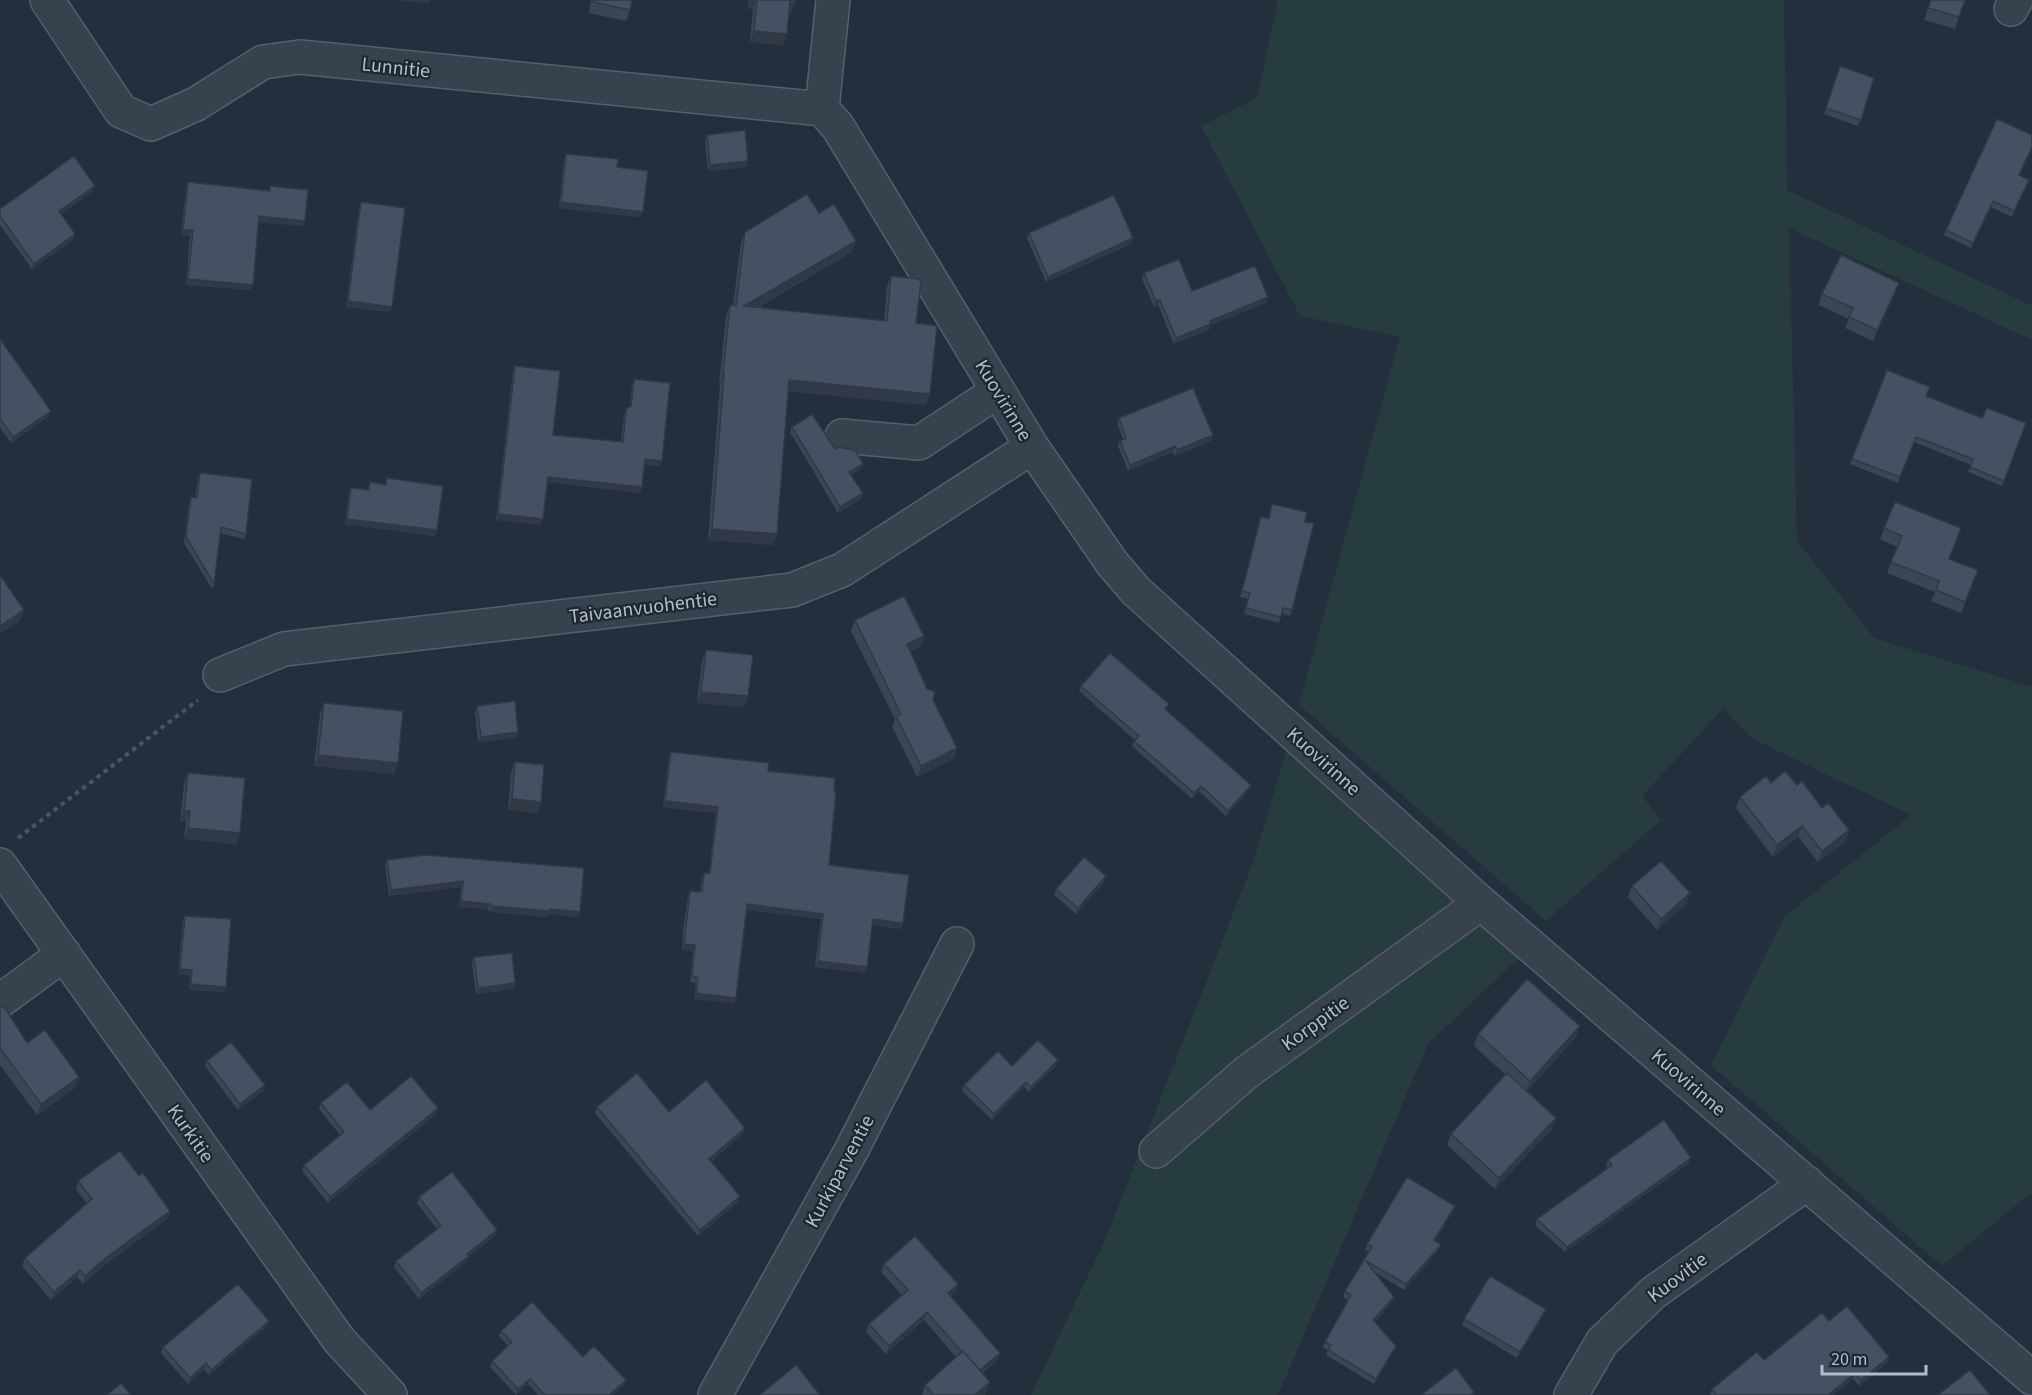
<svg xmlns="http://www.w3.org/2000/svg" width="2032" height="1395" viewBox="0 0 2032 1395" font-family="'Source Sans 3',sans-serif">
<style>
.green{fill:#263c3f}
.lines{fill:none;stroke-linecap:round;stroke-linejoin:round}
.minor-casing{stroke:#565f6c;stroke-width:36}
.path{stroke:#44595c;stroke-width:4;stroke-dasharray:4.5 4.5;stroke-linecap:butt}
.minor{stroke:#38414e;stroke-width:33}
.wall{fill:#3b4654}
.shaded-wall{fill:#303945}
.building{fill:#455162;stroke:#303945;stroke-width:1.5}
.labels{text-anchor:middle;stroke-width:4.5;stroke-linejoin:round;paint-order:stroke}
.street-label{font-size:20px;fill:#b4bcc9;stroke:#1d2633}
</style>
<rect width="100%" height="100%" fill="#242f3e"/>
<!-- green -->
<path class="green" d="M1278 0H1784L1787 190 2032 306V340L1789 228 1797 541 1874 638 2032 687V1192L1942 1266 1711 1065 1785 916 1911 815 1753 739 1723 709 1642 796 1661 820 1546 921 1299 705 1400 337 1300 316 1201 126 1257 98Z
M1288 745 1520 957 1428 1044 1278 1395H1031L1105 1240 1254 860Z"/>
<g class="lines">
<!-- minor casing -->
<g class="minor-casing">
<path id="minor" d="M47 0 121 111 151 124 196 104 263 62 300 57 822 109
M833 0 822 109 838 127 1032 447 1112 563 1136 591 1481 903 2032 1378
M2011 9 2016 0
M842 436 919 443 998 391
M220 675 284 649 792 590 842 570 1032 447
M0 865 339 1340 390 1395
M0 1001 64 954
M1156 1151 1247 1072 1481 903
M715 1395 851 1151 957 944
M1571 1395 1602 1342 1653 1293 1807 1183"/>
</g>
<!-- path -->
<path class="path" d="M18 838 198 700"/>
<!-- minor -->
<use href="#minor" class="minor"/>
</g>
<!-- wall -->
<path class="wall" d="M591 0H632L630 10 626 21 589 13Z
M749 0H795L791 13H789L787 34 783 45 750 42 753 9H748Z
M1931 0H1965L1955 29 1924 20Z
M1840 66 1874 78 1858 126 1824 114Z
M707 135 746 167 708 171 705 141Z
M2032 135V148L2019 176 2029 180 2012 217 1991 207 1971 248 1944 235 1946 230Z
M566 154 617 167 641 217 559 208 564 159Z
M188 182 268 191 270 186 303 226 259 222 251 290 186 285 190 236 181 235 186 188Z
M93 191 61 214 73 240 32 269 0 225V209Z
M361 202 390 312 346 307 359 208Z
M819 213 856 241 852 252 757 308 884 320 887 287 891 276 916 323 930 394 926 405 788 391 777 534 773 545 708 540 720 385 719 384 726 316 730 305H733L741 243 745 232Z
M1029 233 1131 244 1046 282 1027 238Z
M1144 273 1192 291 1266 303 1211 325 1209 330 1174 344 1158 305 1154 307 1142 279Z
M1899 283 1895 294 1873 341 1845 328 1849 319 1818 305 1822 294Z
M0 339 48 417 11 443 0 427Z
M515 366 553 435 621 442 624 415 626 409 630 407 632 385 634 379 660 466 645 465 640 493 547 482 541 525 496 520 513 372Z
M1887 370 1926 396 1982 418 2026 423 2002 486 1968 472 1971 465 1914 442 1898 483 1850 464Z
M1119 418 1211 441 1175 456 1173 452 1128 471 1118 446 1120 441 1123 439 1117 424Z
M792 427 863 464 861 469 851 475 861 499 838 513 790 432Z
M200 473 246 534 244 539 220 533 214 584 212 589 184 543 189 503 191 497 195 498 198 479Z
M387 478 435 536 345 524 349 493 351 488 368 490 370 482 385 484Z
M1895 502 1949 559 1978 570 1961 613 1931 601 1935 592 1887 573 1897 547 1880 539Z
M1272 504 1305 522 1292 610 1290 616 1282 613 1279 623 1244 614 1248 599 1240 597 1259 522 1261 516 1268 519Z
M855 620 924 636 920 647 910 652 927 689 957 748 953 759 917 777 892 727 895 719 851 631Z
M706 650 744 707 697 703 702 661Z
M1081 686 1166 710 1251 785 1249 790 1226 816 1199 791 1192 799 1132 746 1135 740 1079 691Z
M324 703 398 763 394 774 314 766 320 714Z
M477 706 518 732 516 738 478 742 475 712Z
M671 752 768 771 834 791 829 865 901 929 872 925 865 973 815 967 821 919 747 910 736 998 734 1003 694 999 696 983 690 982 693 951 682 950 683 931 688 896 690 891 700 892 702 879 704 873H709L716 813 663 807 669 758Z
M515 762 541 802 537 813 508 810 511 773Z
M188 773 240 833 236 844 184 839 186 822H180L184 784Z
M1771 783 1797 785 1849 830 1845 842 1818 862 1798 837 1773 857 1736 808 1740 797Z
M387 860 580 912 578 917 549 914 546 917 490 912 488 909 459 907 461 887 389 896 385 865Z
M1106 876 1104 882 1076 914 1054 895 1056 889Z
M1632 886 1686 904 1657 930 1628 897Z
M185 916 224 992 189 990 190 976 178 974 183 921Z
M474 957 515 983 513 989 476 994 472 963Z
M0 1007 27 1043 75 1088 37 1115 0 1065Z
M1580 1026 1576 1037 1527 1091 1552 1129 1495 1189 1447 1145 1451 1134 1506 1075 1474 1046 1478 1034Z
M1058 1060 1056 1066 1029 1092 1024 1087 992 1120 962 1091 964 1085 1012 1066Z
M207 1061 265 1085 263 1091 238 1110 205 1066Z
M321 1103 370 1110 438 1108 436 1114 328 1203 302 1171 304 1165 340 1135 319 1109Z
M597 1107 669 1112 745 1128 743 1133 711 1162 738 1202 698 1236 595 1113Z
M1608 1160 1689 1163 1565 1252 1535 1225 1537 1219 1608 1168 1606 1166Z
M139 1176 170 1211 168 1218 106 1264 83 1284 77 1277 51 1300 22 1266 25 1258 87 1204 76 1189 78 1181Z
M419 1197 495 1236 468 1256 466 1262 419 1299 394 1267 396 1261 437 1229 417 1203Z
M1453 1211 1435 1241 1439 1250 1404 1290 1376 1273 1392 1302 1375 1322 1396 1346 1394 1351 1374 1384 1326 1355 1328 1350 1323 1347 1325 1342 1348 1300 1343 1297 1345 1291 1369 1252 1365 1249 1367 1244Z
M884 1264 958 1284 955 1292 951 1296 998 1360 983 1373 990 1382 986 1393 984 1395H922L925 1385 956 1357 924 1320 886 1354 866 1332 869 1324 902 1295 881 1272Z
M1546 1309 1544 1315 1517 1358 1462 1325 1464 1319Z
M1829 1321 1889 1357 1887 1363 1859 1386 1853 1379 1833 1395H1710L1712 1389 1764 1360Z
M267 1326 209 1375 204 1369 188 1384 161 1353 163 1347Z
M501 1331 583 1357 624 1385 613 1395H538L528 1384 516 1395 490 1367 492 1361 508 1346 499 1336Z"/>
<!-- shaded-wall -->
<path class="shaded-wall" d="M401 0H430L429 3 401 1Z
M751 0H756L753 9H748Z
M790 1 795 2 791 13 786 12Z
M754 31 787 34 783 45 750 42Z
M748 161 746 167 708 171 710 165Z
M95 186 93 191 57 217 59 211Z
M561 202 643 212 641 217 559 208Z
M259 216 305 221 303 226 257 222Z
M183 230H193L190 236 181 235Z
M75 234 73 240 32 269 34 264Z
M1133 238 1131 244 1046 282 1048 277Z
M856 241 852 252 740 317 744 306Z
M188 279 253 285 251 290 186 285Z
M1899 283 1895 294 1873 341 1877 330Z
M1268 297 1266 303 1211 325 1209 330 1174 344 1176 338 1210 321Z
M1160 300 1158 305 1154 307 1156 301Z
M348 301 392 307 390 312 346 307Z
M723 374H724L720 385 719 384Z
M789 380 930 394 926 405 785 391Z
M51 411 48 417 11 443 13 437Z
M1213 435 1211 441 1175 456 1177 450Z
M1175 446 1173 452 1128 471 1130 465Z
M645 459 662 461 660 466 643 465Z
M863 464 861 469 847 478 849 472Z
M548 477 642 487 640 493 546 482Z
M863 493 861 499 838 513 840 507Z
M498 514 543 519 541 525 496 520Z
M347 519 437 530 435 536 345 524Z
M712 529 777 534 773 545 708 540Z
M24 610 20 621 0 634V626Z
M924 636 920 647 902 655 907 644Z
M701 692 748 696 744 707 697 703Z
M518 732 516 738 478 742 481 737Z
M957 748 953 759 917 777 921 766Z
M318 755 398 763 394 774 314 766Z
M1251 785 1249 790 1226 816 1228 811Z
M1201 786 1199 791 1192 799 1194 793Z
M512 799 541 802 537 813 508 810Z
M665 801 718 807 716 813 663 807Z
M184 811H190L186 822H180Z
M1802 826 1798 837 1773 857 1777 845Z
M188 828 240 833 236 844 184 839Z
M1849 830 1845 842 1818 862 1822 851Z
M1106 876 1104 882 1076 914 1078 908Z
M463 881 461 887 389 896 391 890Z
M1690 893 1686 904 1657 930 1661 919Z
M461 901 490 904 488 909 459 907Z
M747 904 823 914 821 919 745 910Z
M492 906 551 909 580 912 578 917 549 914 546 917 490 912Z
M873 919 903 923 901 929 871 925Z
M684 944 695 945 693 951 682 950Z
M818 961 867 967 865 973 815 967Z
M180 969 192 970 190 976 178 974Z
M515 983 513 989 476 994 478 988Z
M191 984 226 987 224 992 189 990Z
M696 993 736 998 734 1003 694 999Z
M1580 1026 1576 1037 1526 1092 1530 1081Z
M1058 1060 1056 1066 1029 1092 1031 1087Z
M79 1077 75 1088 37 1115 41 1104Z
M1026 1082 1024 1087 992 1120 994 1114Z
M265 1085 263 1091 238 1110 240 1104Z
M438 1108 436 1114 328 1203 330 1197Z
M1556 1118 1552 1129 1495 1189 1499 1178Z
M745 1128 743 1133 707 1165 709 1159Z
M1691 1158 1689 1163 1565 1252 1567 1247Z
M740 1196 738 1202 698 1236 700 1230Z
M1455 1206 1453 1211 1432 1246 1434 1240Z
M170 1211 168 1218 106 1264 83 1284 85 1276 108 1256Z
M497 1230 495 1236 468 1256 466 1262 419 1299 421 1293 467 1254Z
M1441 1245 1439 1250 1404 1290 1406 1284Z
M80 1270 77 1277 51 1300 54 1292Z
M958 1284 955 1292 945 1301 948 1293Z
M1394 1297 1392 1302 1371 1326 1373 1320Z
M1546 1309 1544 1315 1517 1358 1520 1352Z
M927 1312 924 1320 886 1354 889 1346Z
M269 1321 267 1326 209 1375 211 1370Z
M1396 1346 1394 1351 1374 1384 1376 1379Z
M1000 1353 998 1360 975 1380 978 1372Z
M1889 1357 1887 1363 1859 1386 1861 1380Z
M206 1363 204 1369 188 1384 190 1378Z
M1855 1373 1853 1379 1833 1395H1828Z
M530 1379 528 1384 516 1395 518 1389Z
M626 1380 624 1385 613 1395H609Z
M990 1382 986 1393 984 1395H975Z"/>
<!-- building -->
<path class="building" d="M593 0H632L630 10 593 2Z
M757 0H795V2L790 1 787 34 754 31Z
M1931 0H1965L1959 17 1928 8Z
M1840 66 1874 78 1861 120 1826 108Z
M1997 119 2032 135V147L2019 175 2029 180 2014 211 1993 201 1973 243 1946 230Z
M745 130 748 161 710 165 707 135Z
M566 154 618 159 617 167 648 171 643 212 561 202Z
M74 156 95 186 59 211 75 234 34 264 0 216V209Z
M188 182 270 191V186L308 190 305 221 259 216 253 285 188 279 193 230H183Z
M807 194 819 213 834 204 856 241 744 306 887 321 891 276 919 279 921 282 916 323 937 326 930 394 789 380 777 534 712 529 724 374H723L730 305 736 306 745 232Z
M1114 195 1133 238 1048 277 1029 233Z
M361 202 405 208 392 307 348 301Z
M1841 255 1899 283 1877 330 1849 317 1853 308 1822 294Z
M1179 259 1192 291 1255 266 1268 297 1210 321 1211 324 1176 338 1160 300 1156 301 1144 273Z
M0 339 51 411 13 437 0 419Z
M515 366 560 371 553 435 623 442 626 409 631 406 634 379 670 383 662 461 645 459 642 487 548 477 543 519 498 514Z
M1887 370 1930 387 1926 396 1982 418 1987 408 2026 423 2004 481 1970 467 1973 459 1916 437 1900 477 1852 459Z
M1193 388 1213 435 1177 450 1175 446 1130 465 1120 441 1126 438 1119 418Z
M812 414 835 449 838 447 855 450 863 464 849 472 863 493 840 507 792 427Z
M200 473 252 479 246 534 221 527 214 584 186 537 191 497 197 498Z
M387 478 443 486 437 530 347 519 351 488 369 490 370 482 386 485Z
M1895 502 1961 528 1949 559 1978 570 1965 602 1936 590 1939 581 1891 562 1902 536 1884 528Z
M1272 504 1307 512 1305 522 1314 523 1292 610 1283 608 1281 617 1246 608 1250 593 1242 591 1261 516 1269 519Z
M0 575 24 610 0 626Z
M904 596 924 636 907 644 927 689 935 692 933 700 957 748 921 766 896 716 901 714 855 620Z
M706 650 753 655 748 696 701 692Z
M1110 653 1169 704 1165 709 1251 785 1228 811 1201 786 1194 793 1134 741 1139 736 1081 686Z
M515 701 518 732 481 737 477 706Z
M324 703 403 711 398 763 318 755Z
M671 752 769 763 768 771 835 778 834 791 836 792 829 865 909 875 903 923 873 919 867 967 818 961 823 914 747 904 736 998 696 993 698 978 692 976 695 945 684 944 686 926 690 891 702 892 704 873H710L718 807 665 801Z
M515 762 544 765 541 802 512 799Z
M1785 771 1797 785 1802 781 1822 808 1828 803 1849 830 1822 851 1802 826 1777 845 1740 797 1766 776 1771 783Z
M188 773 245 778 240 833 188 828 190 811H184Z
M425 855 584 868 580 912 551 909 548 911 492 906 490 904 461 901 463 881 391 890 387 860Z
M1084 857 1106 876 1078 908 1056 889Z
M1661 861 1690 893 1661 919 1632 886Z
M185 916 231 919 226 987 191 984 192 970 180 969Z
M512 953 515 983 478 988 474 957Z
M1527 979 1580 1026 1530 1081 1478 1034Z
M0 1007 5 1008 27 1043 45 1030 79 1077 41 1104 0 1048Z
M1038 1040 1058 1060 1031 1087 1026 1082 994 1114 964 1085 998 1051 1012 1066Z
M231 1042 265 1085 240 1104 207 1061Z
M637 1073 669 1112 706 1080 745 1128 709 1159 740 1196 700 1230 597 1107Z
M1507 1073 1556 1118 1499 1178 1451 1134Z
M411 1076 438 1108 330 1197 304 1165 344 1132 321 1103 347 1082 370 1110Z
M1664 1120 1691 1158 1567 1247 1537 1219 1612 1165 1608 1160Z
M120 1151 139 1176 143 1173 170 1211 108 1256 85 1276 80 1270 54 1292 25 1258 92 1199 78 1181Z
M452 1172 497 1230 467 1254 469 1256 421 1293 396 1261 441 1226 419 1197Z
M1407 1177 1455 1206 1434 1240 1441 1245 1406 1284 1366 1261 1394 1297 1373 1320 1396 1346 1376 1379 1328 1350 1331 1345 1325 1342 1351 1295 1345 1291 1372 1247 1367 1244Z
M915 1236 958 1284 948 1293 1000 1353 980 1370 963 1351 962 1352 927 1312 889 1346 869 1324 908 1290 884 1264Z
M1490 1276 1546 1309 1520 1352 1464 1319Z
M238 1284 269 1321 211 1370 206 1363 190 1378 163 1347Z
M532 1302 583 1357 594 1346 626 1380 609 1395H545L530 1379 518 1389 492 1361 512 1342 501 1331Z
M1847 1306 1889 1357 1861 1380 1855 1373 1828 1395H1717L1712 1389 1757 1352 1764 1360 1822 1313 1829 1321Z
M963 1351 990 1382 975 1395H934L925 1385Z
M796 1365 820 1395H760Z
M1456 1368 1474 1392 1471 1395H1421Z
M1970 1370 1990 1395H1938Z
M121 1383 131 1395H107Z"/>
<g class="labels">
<!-- street labels -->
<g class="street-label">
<text transform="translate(396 67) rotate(6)" y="7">Lunnitie</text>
<text transform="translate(1004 400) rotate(59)" y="7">Kuovirinne</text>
<text transform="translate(643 607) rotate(-7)" y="7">Taivaanvuohentie</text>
<text transform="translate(1324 761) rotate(42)" y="7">Kuovirinne</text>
<text transform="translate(1315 1023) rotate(-36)" y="7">Korppitie</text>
<text transform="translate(1689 1082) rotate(41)" y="7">Kuovirinne</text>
<text transform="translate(191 1133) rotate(55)" y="7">Kurkitie</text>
<text transform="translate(839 1171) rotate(-62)" y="7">Kurkiparventie</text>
<text transform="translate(1677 1277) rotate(-37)" y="7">Kuovitie</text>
</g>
</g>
<!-- scale -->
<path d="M1822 1365v9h104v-9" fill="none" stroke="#b4bcc9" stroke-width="3"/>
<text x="1831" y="1365" font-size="18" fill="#b4bcc9" stroke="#1d2633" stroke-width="4.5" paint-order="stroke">20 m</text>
</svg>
